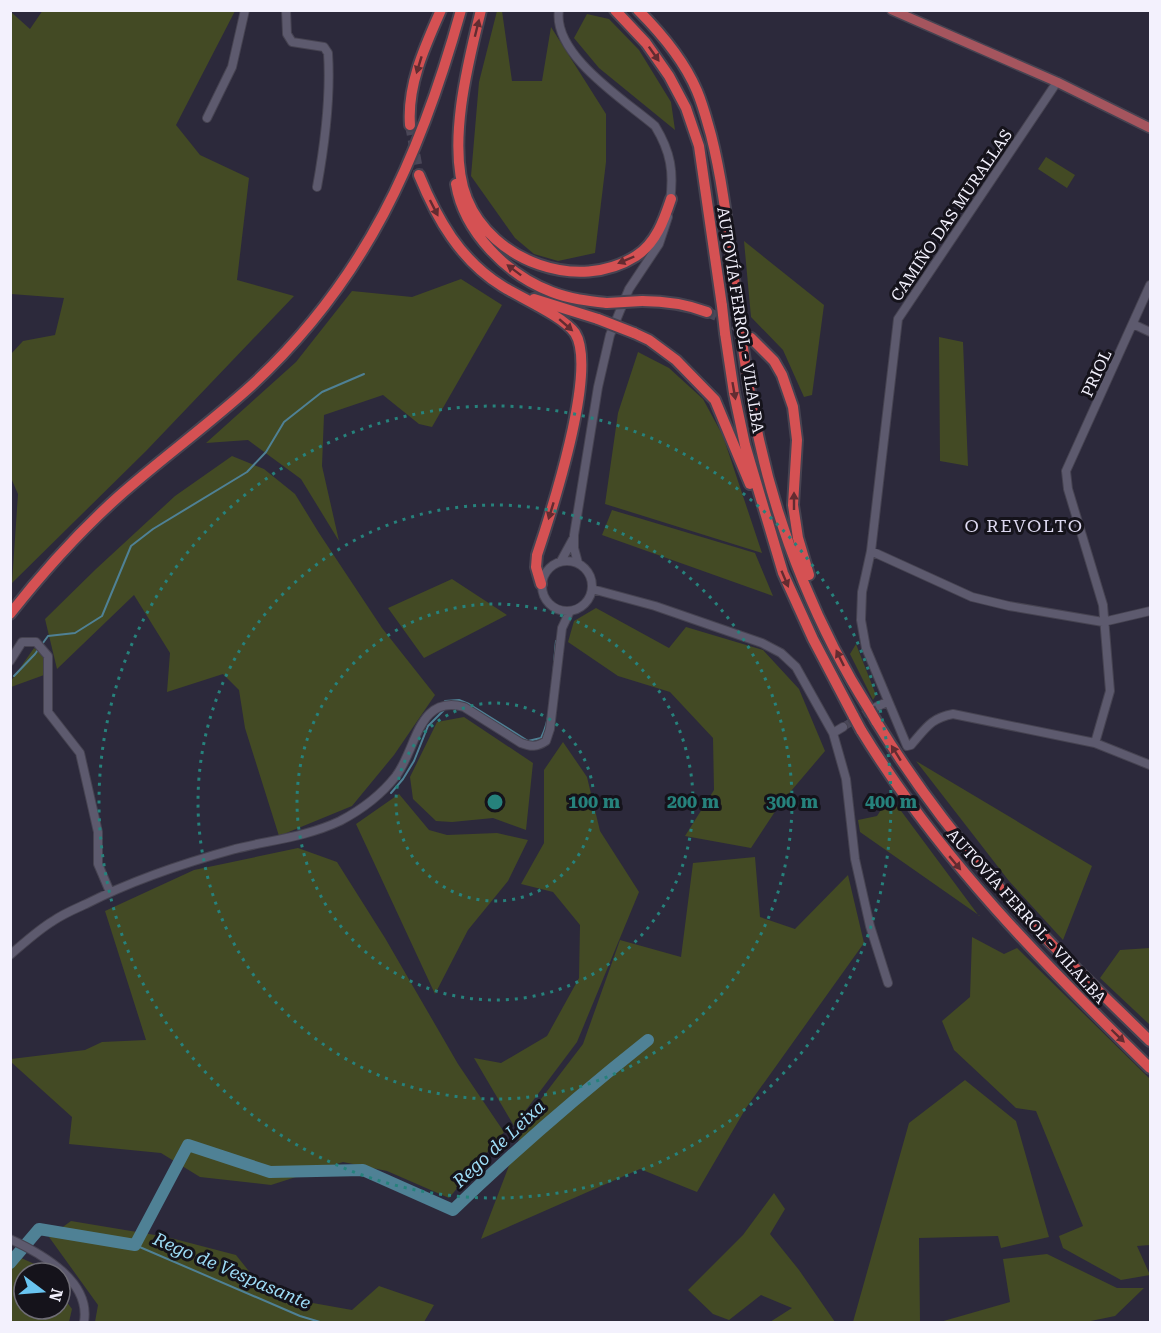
<svg xmlns="http://www.w3.org/2000/svg" width="1161" height="1333" viewBox="0 0 1161 1333" font-family="'Roboto Serif',serif">
<style>
.green{fill:#434a24}
.lines{fill:none;stroke-linecap:round;stroke-linejoin:round}
.stream{stroke:#4f8195;stroke-width:2}
.river{stroke:#4f8195;stroke-width:12}
.minor-tunnel{stroke:#4a4758;stroke-width:8;stroke-dasharray:8 4;stroke-linecap:butt}
.highway-tunnel{stroke:#4a4758;stroke-width:10;stroke-dasharray:10 5;stroke-linecap:butt}
.minor-casing{stroke:#464351;stroke-width:10}
.major-casing{stroke:#464351;stroke-width:12}
.highway-casing{stroke:#464351;stroke-width:14}
.minor{stroke:#5d5a6e;stroke-width:8}
.major{stroke:#a5555e;stroke-width:9}
.highway{stroke:#d55153;stroke-width:10}
.highway-bridge-casing{stroke:#464351;stroke-width:14;stroke-linecap:butt}
.highway-bridge{stroke:#d55153;stroke-width:10}
.oneway{fill:#622c31}
.ring{fill:none;stroke:#26827c;stroke-width:3;stroke-dasharray:3 6}
.labels{text-anchor:middle;stroke-width:6;stroke-linejoin:round;paint-order:stroke}
.street-label{font-size:16px;fill:#f3f1fd;stroke:#15131b}
.neighbourhood-label{font-size:18px;letter-spacing:1.5px;fill:#dcd8ef;stroke:#15131b}
.water-label{font-size:18px;font-style:italic;fill:#9eddf7;stroke:#15131b}
.centre{fill:#26827c;stroke:#15131b;stroke-width:3}
.ring-label{font-size:18px;text-anchor:middle;font-weight:bold;fill:#26827c;stroke:#15131b;stroke-width:6;stroke-linejoin:round;paint-order:stroke}
</style>
<rect width="100%" height="100%" fill="#2c293b"/>
<!-- green -->
<path class="green" d="M43 10 235 11 176 125 200 155 249 178 237 280 294 296 146 451 12 583 18 494 11 478V354L23 341 55 335 64 298 11 294V12L30 29Z
M497 11H502L512 81H542L551 27 606 114V162L595 253 558 261 534 254 515 238 471 176 479 82Z
M587 14 609 19 639 50 671 102 675 130 599 68 574 38Z
M1046 157 1075 175 1067 188 1038 169Z
M744 241 824 305 812 395 804 397 783 350 751 317Z
M461 279 502 305 432 427 419 424 383 395 324 415 322 466 339 541 301 479 248 440 206 443 296 362 352 291 412 297Z
M939 337 963 342 968 466 940 461Z
M638 352 669 368 703 399 723 436 762 553 605 504 618 413Z
M232 456 264 469 295 494 319 533 382 628 435 695 394 755 352 806 279 836 245 728 239 690 223 674 167 692 170 653 134 595 57 669 45 619 96 569 175 496Z
M612 510 755 553 773 596 602 535Z
M452 579 507 615 424 658 388 608Z
M596 608 669 648 686 627 763 650 799 689 825 751 780 804 751 848 685 836 714 790 713 738 670 692 618 676 568 642 574 621Z
M856 644 876 695 873 700 850 654Z
M34 648 44 655V675L11 687V681Z
M464 717 533 763 526 830 493 818 452 822 436 821 413 799 410 777 437 722Z
M563 742 587 777 600 831 639 892 577 1042 514 1126 474 1058 501 1063 547 1036 579 978 580 925 553 892 521 884 544 843V770Z
M916 761 1092 866 1063 940 1009 881Z
M399 794 429 830 447 835 497 833 528 840 508 881 468 930 435 994 356 824Z
M890 796 979 916H980L860 832 858 820 877 816Z
M298 848 337 862 385 938 458 1064 504 1132 449 1198 387 1171 343 1162 271 1185 200 1177 161 1153 69 1144 72 1117 11 1062V1059L85 1050 102 1042 146 1040 105 911 194 870Z
M755 857 760 917 795 929 848 875 864 943 746 1108 697 1192 640 1169 481 1239 528 1116 583 1044 620 940 681 957 693 863Z
M972 937 1004 954 1017 948 1150 1079V1245L1137 1246 1150 1275 1121 1280 1063 1248 1059 1236 1083 1226 1036 1111 1016 1108 954 1050 942 1021 970 997Z
M1150 948V1025L1100 978 1120 950Z
M965 1080 1016 1121 1049 1237 1001 1248 998 1236 919 1238 920 1322H853L909 1123Z
M774 1193 785 1209 770 1234 799 1270 835 1322H770L792 1308 761 1295 729 1320 713 1314 688 1290 743 1235Z
M71 1221 167 1237 236 1255 268 1295 352 1310 379 1286 434 1305 424 1322H95L98 1305 49 1237Z
M10 1253 39 1266 44 1273H24V1309H60V1293L72 1309 69 1322H11Z
M1047 1254 1117 1288H1144L1115 1316 1086 1322H940L1010 1302 1003 1259Z"/>
<g class="lines">
<!-- stream -->
<path class="stream" d="M14 676 35 654 48 636 75 633 102 616 131 546 153 529 247 472 266 452 284 422 322 392 364 374
M445 704V701L459 700 469 704 528 741 541 738C553 716 553 667 556 641
M391 793 403 779 414 761 428 726 444 710
M135 1245 300 1316 320 1322"/>
<!-- river -->
<path class="river" d="M10 1263 39 1229 135 1245 188 1145 270 1172 363 1170 453 1210C515 1150 580 1094 648 1040"/>
<!-- minor-tunnel -->
<path class="minor-tunnel" d="M843 727 872 709"/>
<!-- highway-tunnel -->
<path class="highway-tunnel" d="M410 125 419 175
M707 312 731 322 751 338"/>
<!-- minor casing -->
<g class="minor-casing">
<path id="minor" d="M286 10 287 34 292 42 324 47 328 53C331 98 325 143 317 187
M559 10C552 55 626 101 655 126 671 152 674 172 670 202
M1057 82 898 319 871 551 862 592 861 620 866 648 907 746 911 745C926 728 931 718 953 714L1095 743 1150 765
M207 118 232 67 245 10
M1133 324 1150 332
M871 551 972 597 1009 606 1103 622 1150 611
M542 586a25 25 0 1 1 50 0a25 25 0 1 1-50 0Z
M561 561 573 539
M578 563 574 548V535L598 387 610 335 629 289 659 244 668 217
M592 589 655 606 762 643 781 653 796 667 833 733 846 779 855 859 870 926 888 983
M10 661 22 642H36L48 656V712L80 753 98 832V864L110 892
M876 707 887 702
M833 733 843 727
M1095 743 1110 691 1103 605 1068 489 1066 471 1150 285
M10 955C24 943 38 930 53 921 63 914 75 909 86 904 133 880 184 863 235 849 271 840 306 837 340 821 361 810 381 795 396 776 417 748 418 694 464 707L521 743C531 747 537 747 546 741L550 729 562 628 570 611
M10 1239C42 1254 91 1281 84 1322"/>
</g>
<!-- major casing -->
<g class="major-casing">
<path id="major" d="M892 10 1057 82 1150 128"/>
</g>
<!-- highway casing -->
<g class="highway-casing">
<path id="highway" d="M481 10C468 62 446 148 467 199 492 261 578 293 636 256 656 243 664 220 671 199
M615 10 646 43 669 76 686 108 699 146 722 306
M638 10C662 34 684 60 697 91 703 105 707 121 711 135 726 194 730 255 739 316
M410 125C407 85 425 46 441 10
M419 175C437 219 460 260 502 286 521 298 563 316 575 333 598 369 551 513 537 555L536 567 541 584
M456 184C464 232 507 275 552 292 570 299 588 301 607 303
M534 299 598 319
M642 301C665 301 686 304 707 312
M634 333 649 340 676 360 715 400 750 484
M725 333 734 393 745 445 783 573 813 639 854 717
M751 338 774 361 782 375 793 407 797 440 793 505 798 538 809 575
M742 341C747 376 752 410 760 444 780 535 819 631 869 709
M10 614C43 572 78 533 118 497 161 459 208 425 251 386 365 281 420 158 461 10
M876 721C909 775 946 825 987 873 1037 933 1095 987 1150 1041
M861 730C940 859 1043 963 1150 1068"/>
</g>
<!-- minor -->
<use href="#minor" class="minor"/>
<!-- major -->
<use href="#major" class="major"/>
<!-- highway -->
<use href="#highway" class="highway"/>
<!-- highway-bridge casing -->
<g class="highway-bridge-casing">
<path id="highway-bridge" d="M607 303 642 301
M722 306 725 333
M739 316 742 341
M598 319 634 333
M869 709 876 721
M854 717 861 730"/>
</g>
<!-- highway-bridge -->
<use href="#highway-bridge" class="highway-bridge"/>
</g>
<!-- one-way arrows -->
<defs><path id="oneway-solid" d="M-6-.8H1V-3.2L6.5 0L1 3.2V.8H-6Z" transform="scale(1.5)"/></defs>
<g class="oneway">
<use href="#oneway-solid" transform="translate(477 28) rotate(-76)"/>
<use href="#oneway-solid" transform="translate(654 54) rotate(55)"/>
<use href="#oneway-solid" transform="translate(419 65) rotate(107)"/>
<use href="#oneway-solid" transform="translate(434 208) rotate(63)"/>
<use href="#oneway-solid" transform="translate(626 260) rotate(157)"/>
<use href="#oneway-solid" transform="translate(514 270) rotate(-143)"/>
<use href="#oneway-solid" transform="translate(566 325) rotate(41)"/>
<use href="#oneway-solid" transform="translate(734 391) rotate(80)"/>
<use href="#oneway-solid" transform="translate(794 501) rotate(-90)"/>
<use href="#oneway-solid" transform="translate(551 511) rotate(107)"/>
<use href="#oneway-solid" transform="translate(785 579) rotate(67)"/>
<use href="#oneway-solid" transform="translate(840 658) rotate(-116)"/>
<use href="#oneway-solid" transform="translate(896 753) rotate(-122)"/>
<use href="#oneway-solid" transform="translate(955 863) rotate(50)"/>
<use href="#oneway-solid" transform="translate(1118 1036) rotate(44)"/>
</g>
<!-- distance rings -->
<g class="ring">
<circle cx="495" cy="802" r="99"/>
<circle cx="495" cy="802" r="198"/>
<circle cx="495" cy="802" r="297"/>
<circle cx="495" cy="802" r="396"/>
</g>
<g class="labels">
<!-- street labels -->
<g class="street-label">
<text transform="translate(951 215) rotate(-56)" y="6">CAMIÑO DAS MURALLAS</text>
<text transform="translate(741 320) rotate(81)" y="6">AUTOVÍA FERROL - VILALBA</text>
<text transform="translate(1096 373) rotate(-65)" y="6">PRIOL</text>
<text transform="translate(1027 916) rotate(48)" y="6">AUTOVÍA FERROL - VILALBA</text>
</g>
<!-- neighbourhood labels -->
<g class="neighbourhood-label">
<text x="1024" y="532">O REVOLTO</text>
</g>
<!-- water labels -->
<g class="water-label">
<text transform="translate(499 1144) rotate(-43)" y="6">Rego de Leixa</text>
<text transform="translate(232 1271) rotate(23)" y="6">Rego de Vespasante</text>
</g>
</g>
<circle cx="495" cy="802" r="9" class="centre"/>
<g class="ring-label">
<text x="594" y="808">100 m</text>
<text x="693" y="808">200 m</text>
<text x="792" y="808">300 m</text>
<text x="891" y="808">400 m</text>
</g>
<!-- border -->
<rect width="1161" height="1333" fill="none" stroke="#f3f1fd" stroke-width="24"/>
<!-- north arrow -->
<g transform="translate(42 1291) rotate(106)"><circle r="28" fill="#15131b" stroke="#6e6c75" stroke-width="1.5"/>
<path d="M0-4.5L10 22L0 15L-10 22Z" fill="#69c4f0"/>
<text y="-9" font-size="16" font-weight="bold" text-anchor="middle" fill="#f3f1fd">N</text>
</g>
</svg>
